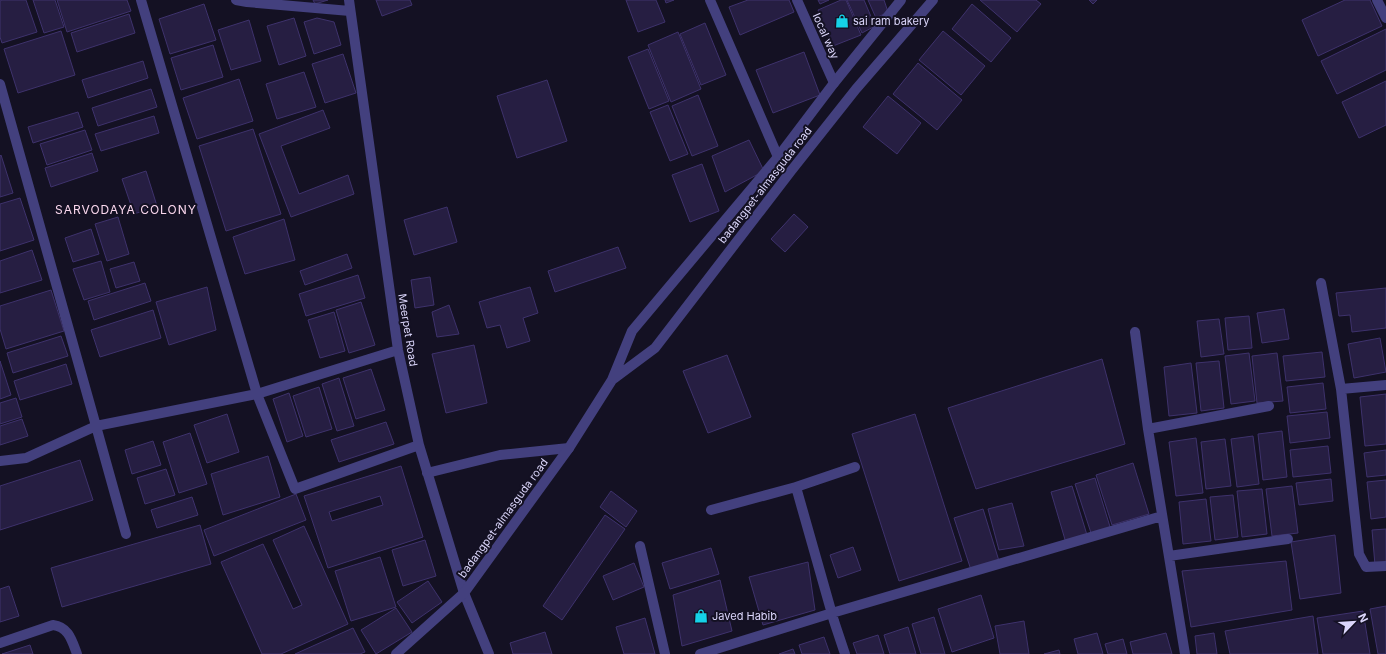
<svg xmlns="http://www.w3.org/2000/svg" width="1386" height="654" viewBox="0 0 1386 654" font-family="Inter,sans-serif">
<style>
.building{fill:#261e42;stroke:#3e326c;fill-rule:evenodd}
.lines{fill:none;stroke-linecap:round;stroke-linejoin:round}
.service{stroke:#43407e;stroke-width:10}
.minor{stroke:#43407e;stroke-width:10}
.tertiary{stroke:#43407e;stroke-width:10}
.labels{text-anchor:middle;stroke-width:4;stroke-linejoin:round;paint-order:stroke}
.poi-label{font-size:11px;fill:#dbd6fb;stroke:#141123;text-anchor:start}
.street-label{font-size:11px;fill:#dbd6fb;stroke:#141123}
.neighbourhood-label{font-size:12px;letter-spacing:1px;fill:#fbd8ee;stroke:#141123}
</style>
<rect width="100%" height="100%" fill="#141123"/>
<!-- building -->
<path class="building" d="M2 0H26L37 32 2 43 0 37V1Z
M33 0H55L64 27 44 33Z
M57 0H127L131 11 67 32Z
M313 0H328L315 4Z
M376 0H410L412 5 382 16Z
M626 0H656L665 22 638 32Z
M665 0H674L666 3Z
M748 0H789L794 12 740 35 729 7Z
M818 0H829L820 4Z
M841 0H846L861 35 833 46 818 10Z
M847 0H864L875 26 862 33Z
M868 0H884L888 12 876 18Z
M980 0H1036L1041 4 1017 32Z
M1089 0H1097L1093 4Z
M1345 0H1370L1382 26 1318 56 1302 20Z
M204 4 216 40 170 54 159 19Z
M972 4 1011 38 991 62 952 29Z
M129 14 135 33 77 52 71 33Z
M294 18 306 56 279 65 267 26Z
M317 18 334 22 341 45 314 54 304 22Z
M249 20 261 61 231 70 218 30Z
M705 23 726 75 701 85 680 34Z
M1386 29V70L1337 94 1321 61Z
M61 31 75 75 18 93 4 49Z
M943 31 985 66 961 95 919 60Z
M678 32 701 89 671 102 648 45Z
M213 45 223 77 181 90 171 58Z
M648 49 669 101 649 109 628 57Z
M804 52 820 95 773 113 756 70Z
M343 54 356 93 325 103 312 64Z
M143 61 148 78 88 98 82 80Z
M918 63 962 100 937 130 893 94Z
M304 72 316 107 277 119 266 84Z
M239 79 253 121 197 139 183 98Z
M547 80 567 141 517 158 497 96Z
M1386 81V125L1359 138 1342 102Z
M151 89 157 107 98 126 92 108Z
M698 95 718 146 692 156 672 106Z
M888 96 921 123 897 154 863 127Z
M668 105 688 154 670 161 650 112Z
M323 110 330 128 281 146 299 194 348 175 354 194 291 217 259 134Z
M78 112 83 127 33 143 28 127Z
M154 116 159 133 101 151 95 134Z
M253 129 281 214 226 231 199 146Z
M85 130 92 150 47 165 40 144Z
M749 140 764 171 725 192 712 156Z
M92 153 98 171 51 187 45 168Z
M1 155 13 193 0 197V156Z
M702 164 719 211 690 222 672 175Z
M146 171 157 206 134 214 122 179Z
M20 198 34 240 0 251V204Z
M447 207 457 242 414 255 404 220Z
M794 214 808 227 785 252 771 239Z
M118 217 129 254 107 261 95 224Z
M284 219 295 260 245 274 233 237Z
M91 229 99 254 73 262 65 238Z
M618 247 626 268 555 292 548 271Z
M32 250 42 280 0 293V261Z
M347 254 352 268 305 285 300 271Z
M101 261 110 292 84 300 73 269Z
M134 262 140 281 116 288 110 269Z
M358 275 365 298 306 316 299 294Z
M430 277 434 305 415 308 411 280Z
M145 283 151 301 94 320 88 301Z
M207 287 216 330 169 345 156 302Z
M530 287 538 313 523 318 530 341 507 348 500 325 487 328 479 302Z
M1386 288V328L1352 332 1350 315 1339 316 1336 293Z
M51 290 64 331 6 349 0 329V306Z
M361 302 375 345 349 353 336 310Z
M449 305 459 334 437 337 432 312Z
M1284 309 1289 339 1262 343 1257 313Z
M153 310 161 338 100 357 91 330Z
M334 312 345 351 320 358 308 320Z
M1249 316 1252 348 1228 350 1225 318Z
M1219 319 1224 354 1201 357 1197 321Z
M61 336 68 356 13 373 7 353Z
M1380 338 1386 372 1354 378 1348 344Z
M474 345 487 403 446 413 432 354Z
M1322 352 1325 377 1286 381 1283 356Z
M1249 353 1255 401 1231 404 1225 356Z
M1277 353 1283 401 1257 403 1252 356Z
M727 355 751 417 708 433 683 371Z
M1102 359 1125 444 976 489 948 408Z
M0 361 11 395 0 399Z
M1219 361 1224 408 1201 411 1196 363Z
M1191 363 1197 413 1169 416 1164 367Z
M66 364 72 384 20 400 14 381Z
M371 369 385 410 356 419 343 378Z
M339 378 354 426 337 431 322 384Z
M1323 383 1326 409 1290 413 1287 387Z
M319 387 332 429 306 437 293 396Z
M289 393 303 436 287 442 273 399Z
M1386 394V444L1365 446 1360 397Z
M16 398 22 417 0 424V403Z
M1327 412 1330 438 1290 443 1287 416Z
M227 414 239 452 207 463 194 425Z
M915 414 962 561 899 581 852 434Z
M22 419 28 436 0 445V426Z
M386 422 394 444 339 462 331 440Z
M1282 431 1287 477 1263 480 1258 434Z
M190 433 207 484 179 493 163 442Z
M1253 436 1259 484 1237 487 1231 439Z
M1196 438 1203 493 1176 496 1169 442Z
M1225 439 1231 486 1206 489 1201 442Z
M153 441 161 465 132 474 125 450Z
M1328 446 1331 473 1293 477 1290 450Z
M1386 450V475L1367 477 1364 453Z
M268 456 280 497 223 515 211 474Z
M80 460 93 500 0 530V486Z
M1133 463 1149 514 1112 525 1096 475Z
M401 466 423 537 328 568 304 496ZM380 496 383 505 332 521 329 512Z
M166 469 175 495 145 504 137 478Z
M1095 478 1111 530 1092 536 1075 484Z
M1331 479 1333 501 1299 505 1296 483Z
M1386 480V517L1371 519 1367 482Z
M1072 486 1087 535 1066 543 1051 492Z
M1292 486 1298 533 1272 536 1266 489Z
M1262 489 1267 534 1242 537 1237 491Z
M611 491 637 511 626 527 600 507Z
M296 494 306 520 214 556 204 530Z
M1233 495 1238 537 1215 540 1210 497Z
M192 497 198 515 157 528 151 510Z
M1206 499 1211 541 1183 544 1179 502Z
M1012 503 1024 546 999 550 988 509Z
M983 509 999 561 971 570 954 518Z
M605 515 625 529 562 620 543 606Z
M200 525 211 564 62 607 51 568Z
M304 526 348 624 281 654H262L221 562 263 544 293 609 302 605 273 540Z
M1386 529V564L1375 565 1372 530Z
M1335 535 1341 593 1300 599 1291 542Z
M425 540 436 576 403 586 392 550Z
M853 547 861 570 838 578 830 555Z
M711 548 719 574 670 589 662 563Z
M380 557 396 607 351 621 335 571Z
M1286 561 1292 610 1191 627 1182 571Z
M808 562 815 610 763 625 749 577Z
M634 563 644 587 613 600 603 576Z
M720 580 732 631 682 646 673 595Z
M428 581 442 602 412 623 397 602Z
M9 586 19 616 0 622V589Z
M981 595 994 638 952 652 938 609Z
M1386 606V654H1378L1370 609Z
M396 608 412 632 376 654 361 630Z
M1363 611 1370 654H1323L1317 618Z
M1313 616 1318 654H1230L1225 631Z
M934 617 945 654H921L912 624Z
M645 618 655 654H624L616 627Z
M1024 621 1029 654H1000L995 626Z
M908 627 916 654H890L884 635Z
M353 628 365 652 360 654H295Z
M545 632 552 654H513L510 643Z
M1097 633 1103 654H1078L1074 639Z
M1166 633 1172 654H1133L1130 642Z
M1214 633 1217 654H1197L1195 636Z
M878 635 884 654H857L853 643Z
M824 637 830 654H802L799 645Z
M1123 639 1127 654H1108L1105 644Z
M30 645 33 654H2Z
M793 649 795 654H779Z
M1059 650 1060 654H1044Z"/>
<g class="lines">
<!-- service -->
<path class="service" d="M0 643 53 625C69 627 72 641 77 654"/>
<!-- minor -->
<path class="minor" d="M141 0 257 394 295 489 419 445
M236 0 247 2 350 11
M349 0 398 350 419 445 464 593 489 654
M710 0 778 157
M797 0 834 83
M1377 0 1386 18
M0 84 96 426 257 394 398 350
M1321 283 1341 389 1359 554 1366 567 1386 566
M1135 332 1148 429
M1341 389 1386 385
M0 461 26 458 96 426 126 534
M427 473 500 455 569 448
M711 510 796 487
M640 546 665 654
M1169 556 1288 539
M700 654 832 613 1162 516
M845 654 834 621 796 487 855 467
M1185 654 1148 429 1269 406"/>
<!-- tertiary -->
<path class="tertiary" d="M612 380 655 348 791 171 856 89 933 0
M396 654 464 593 569 448 612 380 632 331 778 157 834 83 901 0"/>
</g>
<!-- icons -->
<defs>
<g id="shop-bare" transform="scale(1.08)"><path d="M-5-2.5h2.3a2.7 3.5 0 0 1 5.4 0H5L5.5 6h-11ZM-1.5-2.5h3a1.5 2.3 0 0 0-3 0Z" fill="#15d2e8" stroke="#141123" stroke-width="2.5" paint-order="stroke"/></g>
</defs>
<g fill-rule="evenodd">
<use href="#shop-bare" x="842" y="21"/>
<use href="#shop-bare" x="701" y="616"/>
</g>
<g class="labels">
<!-- poi labels -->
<g class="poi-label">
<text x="853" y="25">sai ram bakery</text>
<text x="712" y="620">Javed Habib</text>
</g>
<!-- street labels -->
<g class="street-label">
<text transform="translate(826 36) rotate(66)" y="4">local way</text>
<text transform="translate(765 185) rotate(-52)" y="4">badangpet-almasguda road</text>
<text transform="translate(408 330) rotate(81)" y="4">Meerpet Road</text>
<text transform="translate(503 518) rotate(-54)" y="4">badangpet-almasguda road</text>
</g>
<!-- neighbourhood labels -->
<g class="neighbourhood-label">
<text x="126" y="214">SARVODAYA COLONY</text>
</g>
</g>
<!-- north arrow -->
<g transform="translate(1354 622) rotate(65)" stroke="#141123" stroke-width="3" paint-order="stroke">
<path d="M0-3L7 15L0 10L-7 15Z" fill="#dbd6fb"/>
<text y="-6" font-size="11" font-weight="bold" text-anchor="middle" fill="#dbd6fb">N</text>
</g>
</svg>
